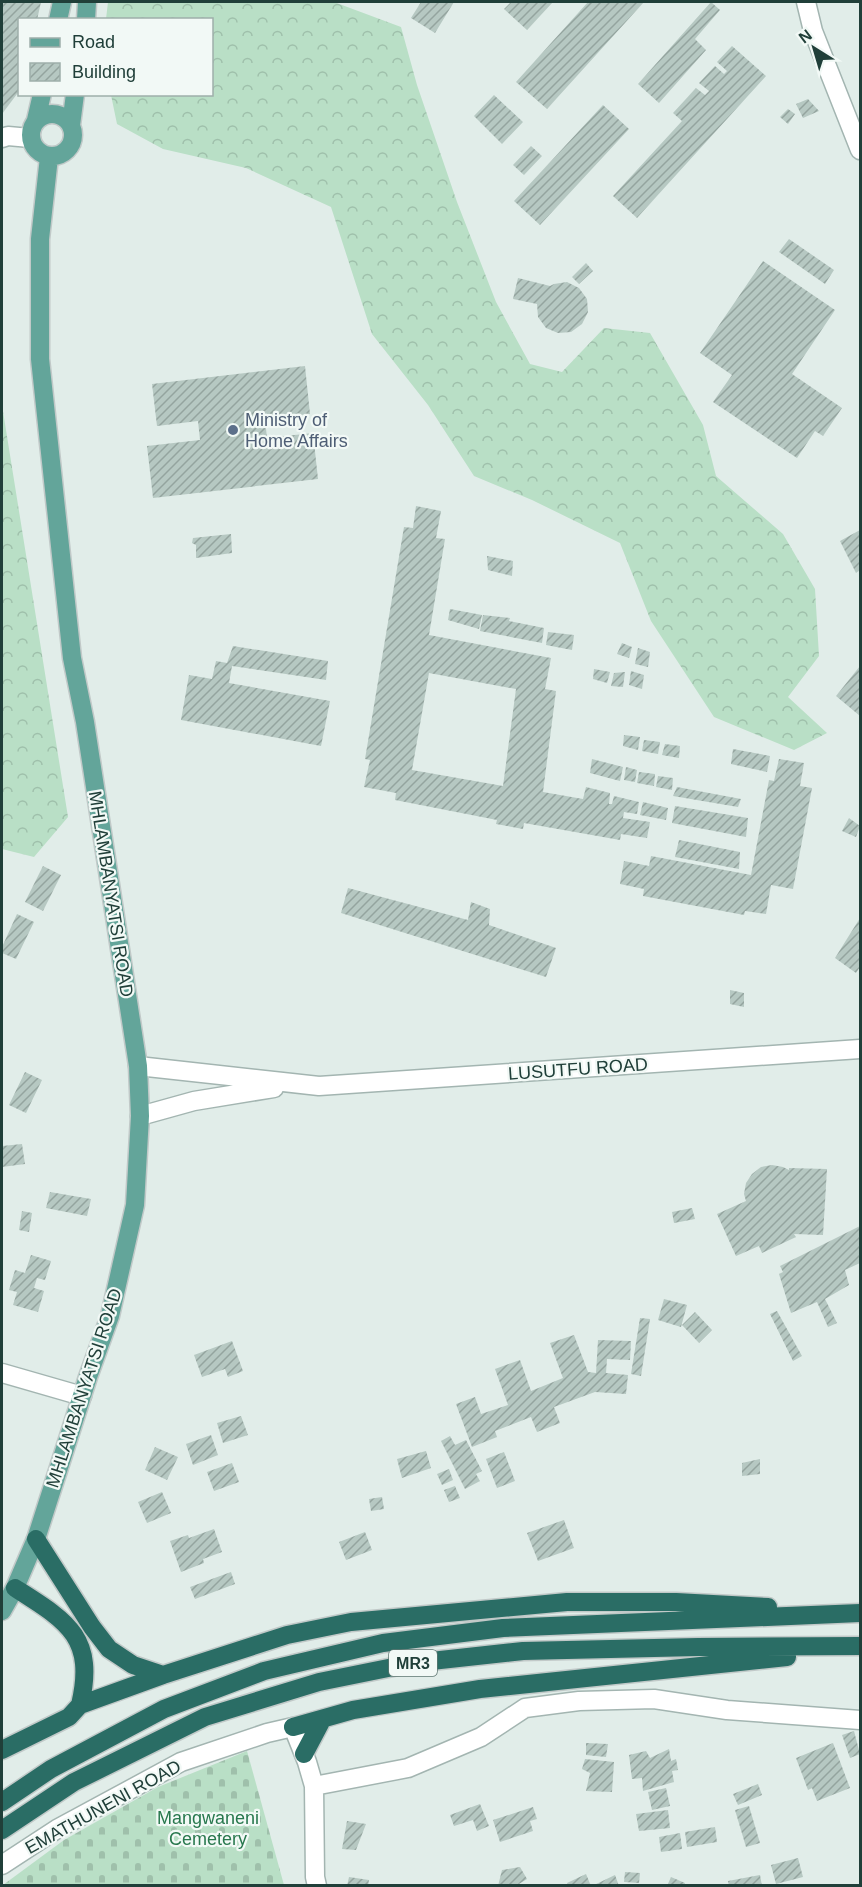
<svg xmlns="http://www.w3.org/2000/svg" width="862" height="1887" viewBox="0 0 862 1887" font-family="Arial,sans-serif">
<style>
.forest{fill:url(#forest-crowns)}
.cemetery{fill:url(#cemetery-stones)}
.building{fill:url(#building-hatch);fill-rule:evenodd}
.lines{fill:none;stroke-linecap:round;stroke-linejoin:round}
.minor-casing{stroke:#a3b5b1;stroke-width:21}
.major-casing{stroke:#c1c9c8;stroke-width:21}
.highway-casing{stroke:#c1c9c8;stroke-width:21}
.minor{stroke:#fff;stroke-width:18}
.major{stroke:#63a59a;stroke-width:18}
.highway{stroke:#2a6d65;stroke-width:18}
.service-dot{fill:#5c6f8a;stroke:#f2f9f6;stroke-width:2}
.labels{text-anchor:middle;stroke-width:4.5;stroke-linejoin:round;paint-order:stroke}
.shield{fill:#f2f9f6;stroke:#5f7772;stroke-width:1.5}
.shield-label{font-size:16px;font-weight:bold;fill:#203f39}
.service-label{font-size:18px;fill:#4e5e75;stroke:#f2f9f6;text-anchor:start}
.street-label{font-size:18px;fill:#203f39;stroke:#f2f9f6}
.park-label{font-size:18px;fill:#28784e;stroke:#f2f9f6}
</style>
<defs>
<pattern id="forest-crowns" width="20" height="18" patternUnits="userSpaceOnUse" patternTransform="scale(1.5)"><rect width="20" height="18" fill="#b9dfc6"/><path d="M2 6a3 3 0 1 1 6 0M12 15a3 3 0 1 1 6 0" fill="none" stroke="#9fc0ab"/></pattern>
<pattern id="cemetery-stones" width="16" height="16" patternUnits="userSpaceOnUse" patternTransform="scale(1.5)"><rect width="16" height="16" fill="#b9dfc6"/><path d="M2 7V4a2 2 0 0 1 4 0v3zM10 15v-3a2 2 0 0 1 4 0v3z" fill="#9fc0ab"/></pattern>
<pattern id="building-hatch" width="6" height="6" patternUnits="userSpaceOnUse" patternTransform="scale(1.5)"><rect width="6" height="6" fill="#b6c8c2"/><path d="M-1 1l2-2M0 6l6-6M5 7l2-2" fill="none" stroke="#94a49f"/></pattern>
</defs>
<rect width="100%" height="100%" fill="#e1ede9"/>
<!-- forest -->
<path class="forest" d="M108 2H334L401 27 417 85 457 202 496 302 530 364 562 372 604 328 650 333 703 425 716 476 783 534 815 589 819 656 788 697 827 733 794 750 714 717 651 621 620 543 532 500 474 476 428 405 372 334 331 207 246 168 163 149 117 124 111 95 212 94V20L106 19Z
M2 405 68 817 34 857 2 849Z"/>
<!-- cemetery -->
<path class="cemetery" d="M247 1751 284 1885H3L64 1840 158 1787Z"/>
<!-- building -->
<path class="building" d="M2 2H41L37 20H20V90L2 114Z
M421 2H454L435 33 411 18Z
M511 2H553L527 30 504 9Z
M588 2H644L547 109 516 82Z
M711 2 720 10 695 39 706 50 659 103 638 84Z
M732 46 766 76 637 218 613 196 682 121 673 113 696 88 705 95 709 91 699 83 715 66 724 74 727 71 717 62Z
M494 95 523 122 502 144 474 116Z
M808 99 819 111 803 118 796 104Z
M603 105 629 129 540 225 514 201Z
M788 109 795 114 788 124 780 117Z
M531 146 542 156 524 175 513 165Z
M789 239 834 270 825 284 779 252Z
M763 261 835 310 792 374 842 408 823 436 815 431 797 458 713 402 732 375 700 353Z
M586 263 593 271 579 284 572 277Z
M518 278 550 286 554 284 567 282 579 288 587 299 588 312 582 324 571 332 558 333 546 328 538 317 537 304 513 299Z
M305 366 310 414 265 419 267 438 313 433 318 479 153 498 147 446 200 440 198 421 157 426 152 384Z
M416 506 441 511 436 538 445 539 429 635 551 658 545 689 556 691 543 792 583 799 586 787 610 793 609 804H612L614 796 639 802 637 814 624 812 623 818 650 822 647 838 621 834 620 840 524 823 523 829 496 824 497 820 395 800 396 793 364 787 370 760 365 759 404 527 413 528ZM429 673 516 689 503 786 412 770Z
M860 530V570L856 573 840 541Z
M231 534 232 553 196 558V545L192 543 193 538Z
M487 556 513 561 512 576 488 570Z
M450 609 482 615 479 629 448 620Z
M483 615 510 618 509 621 544 628 542 643 480 631Z
M548 632 574 635 572 650 546 645Z
M622 643 632 647 629 658 617 654Z
M233 646 328 661 326 680 232 666 229 683 330 701 321 746 181 720 189 675 212 679 216 661 227 663Z
M638 648 650 652 648 667 635 664Z
M860 666V716L836 696Z
M594 669 610 672 607 683 593 679Z
M631 671 644 675 642 689 629 685Z
M625 672 623 687 611 686 614 673Z
M624 735 640 737 638 750 623 746Z
M644 740 660 742 658 754 642 751Z
M665 744 680 746 679 758 662 755Z
M733 749 770 756 767 772 731 764Z
M592 759 623 767 620 781 590 773Z
M779 759 804 763 800 786 812 788 793 889 771 885 766 914 745 911 744 915 643 896 644 889 620 884 624 861 649 866 651 856 751 875 769 780 774 781Z
M626 767 637 770 635 782 624 780Z
M639 772 655 774 654 786 637 783Z
M658 776 673 778 672 790 656 787Z
M677 787 741 799 738 807 673 796Z
M643 802 668 808 666 820 640 815Z
M675 806 748 818 746 837 672 823Z
M849 818 860 826 856 837 842 831Z
M679 840 740 852 739 869 675 857Z
M43 866 61 875 43 911 25 902Z
M348 888 468 920 471 902 490 909 489 925 556 948 546 977 341 913Z
M17 914 34 922 16 959 2 953V947Z
M860 918V967L856 973 835 958Z
M730 990 744 993V1007L730 1004Z
M25 1072 42 1080 26 1113 9 1105Z
M22 1144 25 1164 2 1167V1146Z
M772 1165 783 1167 789 1170V1168L827 1169 823 1235 794 1234 796 1237 762 1253 759 1246 736 1256 717 1214 746 1201 744 1194 746 1183 752 1174 761 1167Z
M50 1192 91 1199 87 1216 46 1208Z
M692 1208 695 1219 674 1223 672 1212Z
M22 1211 32 1213 29 1232 19 1230Z
M860 1226V1263L845 1270 849 1285 825 1299 837 1323 828 1327 817 1302 791 1313 779 1274 783 1272 780 1266Z
M31 1255 51 1261 45 1280 37 1278 34 1288 44 1291 38 1312 13 1305 17 1292 9 1290 15 1270 25 1273Z
M664 1299 687 1305 681 1327 658 1320Z
M777 1311 802 1356 793 1361 770 1314Z
M695 1312 712 1330 699 1343 682 1325Z
M640 1318 650 1319 641 1376 631 1374Z
M574 1335 588 1372 596 1373 598 1340 631 1341 630 1360 607 1359 606 1373 628 1375 626 1394 595 1392 554 1407 560 1423 537 1432 531 1417 495 1431 497 1437 472 1447 456 1404 475 1397 481 1414 508 1405 495 1369 520 1360 531 1391 563 1378 550 1343Z
M232 1341 243 1371 228 1377 225 1369 202 1377 194 1355Z
M241 1416 248 1435 223 1443 217 1423Z
M211 1435 218 1455 193 1465 186 1444Z
M450 1436 455 1445 466 1440 482 1471 476 1474 480 1481 465 1489 441 1441Z
M155 1447 178 1457 167 1480 145 1470Z
M426 1451 431 1468 402 1478 397 1459Z
M504 1452 515 1481 497 1488 486 1459Z
M760 1459V1474L742 1476V1463Z
M232 1463 239 1482 214 1491 207 1472Z
M449 1469 453 1480 442 1485 437 1474Z
M455 1486 460 1498 449 1502 444 1490Z
M162 1492 171 1513 147 1523 138 1502Z
M382 1497 384 1509 371 1511 369 1499Z
M564 1520 574 1548 538 1561 527 1533Z
M214 1529 222 1552 203 1559 204 1563 181 1572 170 1541 188 1535 189 1538Z
M365 1532 372 1550 346 1560 339 1542Z
M231 1572 235 1584 195 1599 190 1587Z
M854 1731 860 1754 850 1758 842 1735Z
M586 1743 608 1744 606 1757 586 1755Z
M833 1743 850 1788 817 1801 812 1788 808 1790 796 1758Z
M669 1749 671 1761 676 1759 678 1770 672 1771 674 1782 643 1791 642 1778 632 1779 629 1755 646 1751 650 1758Z
M585 1759 614 1762 612 1792 586 1791 590 1773 582 1769Z
M758 1784 762 1795 738 1805 733 1794Z
M666 1788 670 1806 652 1810 648 1792Z
M480 1804 489 1826 477 1831 473 1820 454 1826 450 1815Z
M749 1806 760 1843 746 1847 735 1810Z
M533 1807 537 1819 530 1821 533 1831 500 1842 493 1820Z
M668 1810 670 1828 639 1831 636 1814Z
M347 1821 366 1824 356 1850 342 1849Z
M715 1827 717 1842 687 1847 685 1832Z
M680 1833 682 1849 661 1852 659 1837Z
M798 1858 803 1877 776 1884 771 1865Z
M520 1867 527 1879 519 1884 520 1886H498L502 1870Z
M625 1872 640 1873 639 1883 624 1882Z
M586 1874 591 1886H568L567 1883Z
M615 1875 619 1886H592Z
M760 1875 762 1886H729L728 1881Z
M349 1877 369 1880 368 1886H347Z
M671 1877 685 1883 684 1886H667Z"/>
<g class="lines">
<!-- minor casing -->
<g class="minor-casing">
<path id="minor" d="M806 2 813 31 860 150
M2 138 8 136 30 138
M138 1066 319 1086 860 1049
M140 1116 194 1101 274 1088
M2 1373 82 1396
M314 1786 408 1768 481 1737 525 1708 579 1701 654 1699 727 1710 860 1720
M2 1865 57 1829 181 1762 267 1733 293 1727 307 1762 314 1786 315 1877 317 1886"/>
</g>
<!-- major casing -->
<g class="major-casing">
<path id="major" d="M58 20 62 2
M86 20 87 2
M31 135a21 21 0 1 1 42 0a21 21 0 1 1-42 0Z
M36 120 42 94
M71 125 75 94
M2 1611 15 1588 36 1539 88 1377 110 1316 135 1205 140 1116 138 1066 85 722 72 658 40 359V239L49 157"/>
</g>
<!-- highway casing -->
<g class="highway-casing">
<path id="highway" d="M36 1539 92 1627 109 1649 133 1665 163 1675
M15 1588C67 1621 96 1637 80 1705
M293 1727 353 1710 480 1689 787 1657
M2 1750 69 1717 80 1705 163 1675 287 1635 351 1622 567 1602H676L768 1607
M304 1754 322 1720
M2 1802 51 1769 164 1709 264 1671 383 1643 503 1628 860 1613
M2 1830 74 1782 205 1717 319 1682 413 1663 523 1651 698 1647 860 1646"/>
</g>
<!-- minor -->
<use href="#minor" class="minor"/>
<!-- major -->
<use href="#major" class="major"/>
<!-- highway -->
<use href="#highway" class="highway"/>
</g>
<!-- markers -->
<circle class="service-dot" cx="233" cy="430" r="6"/>
<g class="labels">
<!-- shield labels -->
<rect class="shield" x="389" y="1650" width="48" height="26" rx="4.5"/>
<g class="shield-label">
<text x="413" y="1669">MR3</text>
</g>
<!-- service labels -->
<g class="service-label">
<text x="245" y="426">Ministry of<tspan x="245" dy="21">Home Affairs</tspan></text>
</g>
<!-- street labels -->
<g class="street-label">
<text transform="translate(111 894) rotate(81)" y="6">MHLAMBANYATSI ROAD</text>
<text transform="translate(578 1069) rotate(-4)" y="6">LUSUTFU ROAD</text>
<text transform="translate(84 1388) rotate(-72)" y="6">MHLAMBANYATSI ROAD</text>
<text transform="translate(103 1807) rotate(-29)" y="6">EMATHUNENI ROAD</text>
</g>
<!-- park labels -->
<g class="park-label">
<text x="208" y="1824">Mangwaneni<tspan x="208" dy="21">Cemetery</tspan></text>
</g>
</g>
<!-- border -->
<rect width="862" height="1887" fill="none" stroke="#203f39" stroke-width="6"/>
<!-- legend -->
<rect x="18" y="18" width="195" height="78" fill="#f2f9f6" stroke="#9eafaa" stroke-width="1.5"/>
<rect x="30" y="38" width="30" height="9" fill="#63a59a" stroke="#9eafaa" stroke-width="1.5"/>
<text x="72" y="48" font-size="18" fill="#203f39">Road</text>
<rect x="30" y="63" width="30" height="18" fill="url(#building-hatch)" stroke="#9eafaa" stroke-width="1.5"/>
<text x="72" y="78" font-size="18" fill="#203f39">Building</text>
<!-- north arrow -->
<g transform="translate(814 48) rotate(323)" stroke="#f2f9f6" stroke-width="4.5" paint-order="stroke">
<path d="M0-4.5L10 22L0 15L-10 22Z" fill="#203f39"/>
<text y="-9" font-size="16" font-weight="bold" text-anchor="middle" fill="#203f39">N</text>
</g>
</svg>
